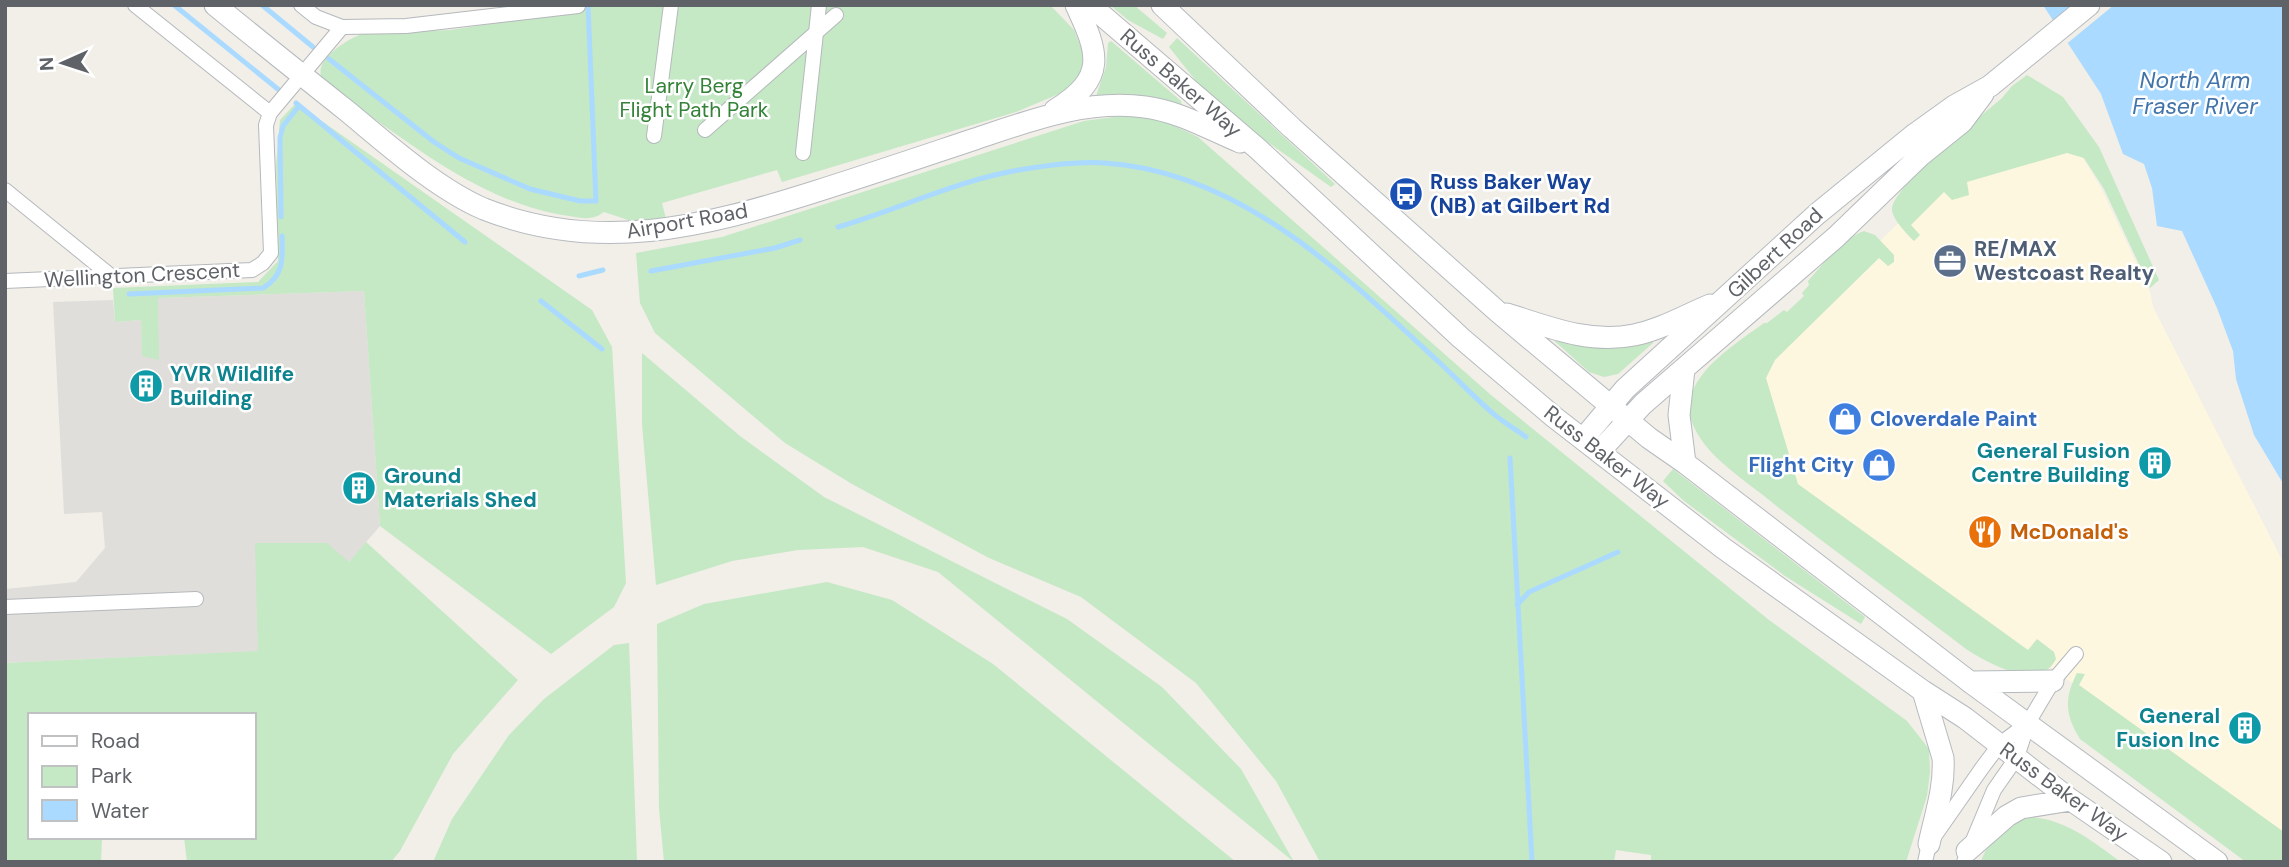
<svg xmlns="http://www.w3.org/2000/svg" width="2289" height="867" viewBox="0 0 2289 867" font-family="'DM Sans',sans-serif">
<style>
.commercial{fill:#fef7e0}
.industrial{fill:#e0deda}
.green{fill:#c5e8c5}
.water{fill:#aadaff}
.pier{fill:#f1efe8}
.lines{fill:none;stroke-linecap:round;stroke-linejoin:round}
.stream{stroke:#aadaff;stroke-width:5}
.street-casing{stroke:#b5b8bc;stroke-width:16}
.secondary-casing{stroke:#b6babf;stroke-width:23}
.street{stroke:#fff;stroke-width:14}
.secondary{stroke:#fff;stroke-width:21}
.labels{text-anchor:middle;stroke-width:5;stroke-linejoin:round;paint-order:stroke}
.street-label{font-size:21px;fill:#5f6368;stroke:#fff}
.park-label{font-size:21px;fill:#348238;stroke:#fff}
.transit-label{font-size:21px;font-weight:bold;fill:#164399;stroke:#fff;text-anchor:start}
.service-label{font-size:21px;font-weight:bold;fill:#4e5e75;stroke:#fff;text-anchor:start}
.culture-label{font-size:21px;font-weight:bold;fill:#0d838f;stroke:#fff;text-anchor:start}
.shop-label{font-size:21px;font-weight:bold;fill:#366cbe;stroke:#fff;text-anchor:start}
.food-label{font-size:21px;font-weight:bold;fill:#c56008;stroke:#fff;text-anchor:start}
.water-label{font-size:23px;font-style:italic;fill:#4174aa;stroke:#fff}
</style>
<rect width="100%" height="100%" fill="#f1efe8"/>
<!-- commercial -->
<path class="commercial" d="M2075 145 2101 188 2150 292 2153 307 2284 564V834L1777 472 1751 366 1941 182Z"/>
<!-- industrial -->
<path class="industrial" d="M364 291 380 526 349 562 259 651 5 663V589L76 582 105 548 102 512 64 514 53 302 113 300 115 322 141 320 142 352 157 298Z"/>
<!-- green -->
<path class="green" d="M582 5H1050L1074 30 1084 55V67L1079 78 1066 91 1016 112 782 182 777 170 662 203 666 219 637 223 604 212C592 221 583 218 569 216 481 204 407 140 336 92 331 88 323 83 321 76 316 58 348 39 362 34L450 30 582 10Z
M1110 5H1134L1167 33 1163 39 1161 38 1128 20Z
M1177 38 1335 184 1331 187 1235 119 1208 96 1169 47Z
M1111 41 1181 101 1182 106 1096 96 1106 67 1108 43Z
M2027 75 2063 97 2099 147 2159 280 2150 288 2104 189 2084 158 2067 153 1967 182 1969 195 1952 200 1944 192 1911 225 1920 235 1914 241C1907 234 1891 218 1892 208 1896 184 1980 117 2002 98L2012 86Z
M296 103 592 310 612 347 626 583 614 607 551 654 380 526 364 291 158 298 159 360 142 356 141 320 115 322 113 288 258 282 278 261 276 165 280 120Z
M1129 115 1164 121 1198 137 1491 395 1769 620 1907 721 1929 749 1930 772 1927 796 1906 862H1651V855L1616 850 1614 862H1320L1276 781 1196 683 1081 597 989 558 852 484 785 443 655 333 640 303 636 253 722 237 1084 121Z
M1864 231 1875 235 1894 255V262L1888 266 1879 258 1775 360 1766 378 1798 484 2028 650 2037 639 2054 652 2056 659C2040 692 1987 663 1966 649 1904 601 1841 556 1779 508 1759 491 1736 476 1717 458 1704 445 1690 427 1689 408 1689 372 1738 342 1764 323H1767L1784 310 1787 312 1804 296 1802 293 1809 285 1808 281C1823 264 1843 238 1864 231Z
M1549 336 1652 341 1653 343 1618 374 1604 377 1589 372Z
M642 353 740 436 824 497 1067 619 1162 687 1241 769 1294 862 938 572 863 547 798 550 732 561 656 585 642 424Z
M1673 469 1865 617 1861 624 1785 576 1684 501 1663 481Z
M366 542 518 680 453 754 400 851 391 862H187L184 837H254V715H30V837H102L101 862H5V663L258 651 255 543H327L349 562Z
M827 582 892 600 993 664 1236 862H664L659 808 657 624 704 604Z
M629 643 637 862H433L452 819 509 735 544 699 614 645Z
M2077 673 2085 674 2079 685 2284 832V862H2246L2080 739C2065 715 2064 698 2077 673Z
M2026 817C2063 817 2092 841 2121 862H1981C1987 840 2008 828 2026 817Z"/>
<!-- water -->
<path class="water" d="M2043 5H2284V485L2254 435 2236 379 2233 351 2217 308 2182 231 2157 226 2152 188 2144 164 2123 154 2101 94Z"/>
<!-- pier -->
<path class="pier" d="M2072 5H2114L2064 46 2050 23Z"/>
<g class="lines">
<!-- stream -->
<path class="stream" d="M174 5 279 90
M262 5 313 47
M329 59 434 142 459 158 530 189 580 201H596L588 5
M296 103 465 242
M281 217 280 138 283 126 299 106
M838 227C900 209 960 179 1025 169 1050 165 1078 161 1104 163 1241 171 1347 277 1442 365 1458 380 1472 395 1488 409 1499 420 1514 428 1526 437
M651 271 775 248 800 240
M579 276 603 270
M129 294 263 288C284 276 283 258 282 236
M541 301 602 349
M1510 458 1532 862
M1517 605 1529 592 1618 552"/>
<!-- street casing -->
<g class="street-casing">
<path id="street" d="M135 5 270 113
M301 5 316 17 342 27 406 26 578 6
M705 130 836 15
M654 136 671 5
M803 153 819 5
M5 190 111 276
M5 281 252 270 263 263 271 253 266 125 270 113 342 27
M5 607 196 599
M1925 862 1929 844 1982 768 2000 744 2028 723
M1964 862 1994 790 2017 757 2028 723 2053 681 2076 654"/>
</g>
<!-- secondary casing -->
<g class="secondary-casing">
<path id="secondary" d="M215 5C259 41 303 76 347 111 387 144 437 189 484 209 597 254 703 227 814 192 868 175 921 157 975 139 1029 121 1086 99 1145 107 1178 111 1209 129 1240 142
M1090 5 1258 149 1461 338 1554 417 1723 548 1923 691 1965 718 2071 800 2161 862
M1162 5 1292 128 1497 311 1649 438 1685 463 1970 682 2217 862
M1055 110C1107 78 1099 54 1076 5
M1507 314C1548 327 1590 344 1634 335 1660 330 1686 315 1710 305
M1684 369 1679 415 1685 463
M1583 439 1625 389 1817 214 1915 134 1954 106 1990 86 2089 5
M1599 452 1643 404 1836 237 1921 155 1962 122 1983 94
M1970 682 2053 681
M1923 691 1943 758C1945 787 1935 816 1929 844
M1967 851 2007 816 2021 808 2071 800"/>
</g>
<!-- street -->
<use href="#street" class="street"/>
<!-- secondary -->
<use href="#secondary" class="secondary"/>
</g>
<!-- icons -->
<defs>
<g id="bus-disc" transform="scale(1.75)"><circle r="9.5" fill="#1a4fb4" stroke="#fff"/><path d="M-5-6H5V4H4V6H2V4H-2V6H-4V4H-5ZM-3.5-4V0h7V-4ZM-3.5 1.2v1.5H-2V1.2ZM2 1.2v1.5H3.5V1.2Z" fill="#fff"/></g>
<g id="office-disc" transform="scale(1.75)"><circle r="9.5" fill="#5c6f8a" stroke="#fff"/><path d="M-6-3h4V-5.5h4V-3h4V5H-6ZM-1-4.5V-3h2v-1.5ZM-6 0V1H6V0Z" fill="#fff"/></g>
<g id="building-disc" transform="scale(1.75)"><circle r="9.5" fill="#0f9aa8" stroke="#fff"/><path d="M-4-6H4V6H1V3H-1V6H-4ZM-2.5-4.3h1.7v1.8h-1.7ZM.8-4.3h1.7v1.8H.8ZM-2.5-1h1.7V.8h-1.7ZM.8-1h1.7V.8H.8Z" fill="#fff"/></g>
<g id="shop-disc" transform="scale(1.75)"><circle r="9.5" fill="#3f7fe0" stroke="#fff"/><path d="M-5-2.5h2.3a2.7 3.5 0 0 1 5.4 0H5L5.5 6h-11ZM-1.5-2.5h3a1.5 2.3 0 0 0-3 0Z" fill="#fff"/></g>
<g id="restaurant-disc" transform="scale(1.75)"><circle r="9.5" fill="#e8710a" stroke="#fff"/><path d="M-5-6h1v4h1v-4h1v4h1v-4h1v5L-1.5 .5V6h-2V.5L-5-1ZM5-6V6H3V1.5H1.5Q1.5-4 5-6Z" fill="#fff"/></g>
</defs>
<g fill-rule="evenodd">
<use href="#bus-disc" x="1406" y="194"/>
<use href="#office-disc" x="1950" y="261"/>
<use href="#building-disc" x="146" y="386"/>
<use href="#shop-disc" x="1845" y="419"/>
<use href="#building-disc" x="2155" y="463"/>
<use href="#shop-disc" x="1879" y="465"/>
<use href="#building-disc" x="359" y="488"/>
<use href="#restaurant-disc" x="1985" y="532"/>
<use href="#building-disc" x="2245" y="728"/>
</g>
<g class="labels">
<!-- street labels -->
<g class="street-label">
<text transform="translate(1181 83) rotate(41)" y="7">Russ Baker Way</text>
<text transform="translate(687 221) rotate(-10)" y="7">Airport Road</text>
<text transform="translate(1775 253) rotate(-43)" y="7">Gilbert Road</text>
<text transform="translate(142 275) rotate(-3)" y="7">Wellington Crescent</text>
<text transform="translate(1607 457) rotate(38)" y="7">Russ Baker Way</text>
<text transform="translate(2064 792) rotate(36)" y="7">Russ Baker Way</text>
</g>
<!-- park labels -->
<g class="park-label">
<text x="694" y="93">Larry Berg<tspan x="694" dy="24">Flight Path Park</tspan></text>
</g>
<!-- transit labels -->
<g class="transit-label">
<text x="1430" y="189">Russ Baker Way<tspan x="1430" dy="24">(NB) at Gilbert Rd</tspan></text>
</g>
<!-- service labels -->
<g class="service-label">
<text x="1974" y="256">RE/MAX<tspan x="1974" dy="24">Westcoast Realty</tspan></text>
</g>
<!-- culture labels -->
<g class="culture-label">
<text x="170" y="381">YVR Wildlife<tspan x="170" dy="24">Building</tspan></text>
<text x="2130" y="458" text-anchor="end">General Fusion<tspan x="2130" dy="24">Centre Building</tspan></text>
<text x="384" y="483">Ground<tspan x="384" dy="24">Materials Shed</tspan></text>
<text x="2220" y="723" text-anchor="end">General<tspan x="2220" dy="24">Fusion Inc</tspan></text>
</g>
<!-- shop labels -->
<g class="shop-label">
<text x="1870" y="426">Cloverdale Paint</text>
<text x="1854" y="472" text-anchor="end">Flight City</text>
</g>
<!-- food labels -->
<g class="food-label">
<text x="2010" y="539">McDonald's</text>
</g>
<!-- water labels -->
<g class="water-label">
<text x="2195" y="88">North Arm<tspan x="2195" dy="26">Fraser River</tspan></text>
</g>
</g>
<!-- border -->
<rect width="2289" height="867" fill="none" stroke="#5f6368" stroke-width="14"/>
<!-- legend -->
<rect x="28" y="713" width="228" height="126" fill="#ffffff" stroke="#bfc1c3" stroke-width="2"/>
<rect x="42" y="736" width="35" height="10" fill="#ffffff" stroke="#bfc1c3" stroke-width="2"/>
<text x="91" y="748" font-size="21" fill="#5f6368">Road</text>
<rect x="42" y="766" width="35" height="21" fill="#c5e8c5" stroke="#bfc1c3" stroke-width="2"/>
<text x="91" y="783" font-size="21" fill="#5f6368">Park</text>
<rect x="42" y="800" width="35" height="21" fill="#aadaff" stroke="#bfc1c3" stroke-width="2"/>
<text x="91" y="818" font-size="21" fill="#5f6368">Water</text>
<!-- north arrow -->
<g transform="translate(63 63) rotate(267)" stroke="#ffffff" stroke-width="5" paint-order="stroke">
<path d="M0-5L12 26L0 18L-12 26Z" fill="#5f6368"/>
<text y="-10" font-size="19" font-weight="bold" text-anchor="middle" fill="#5f6368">N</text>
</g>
</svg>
